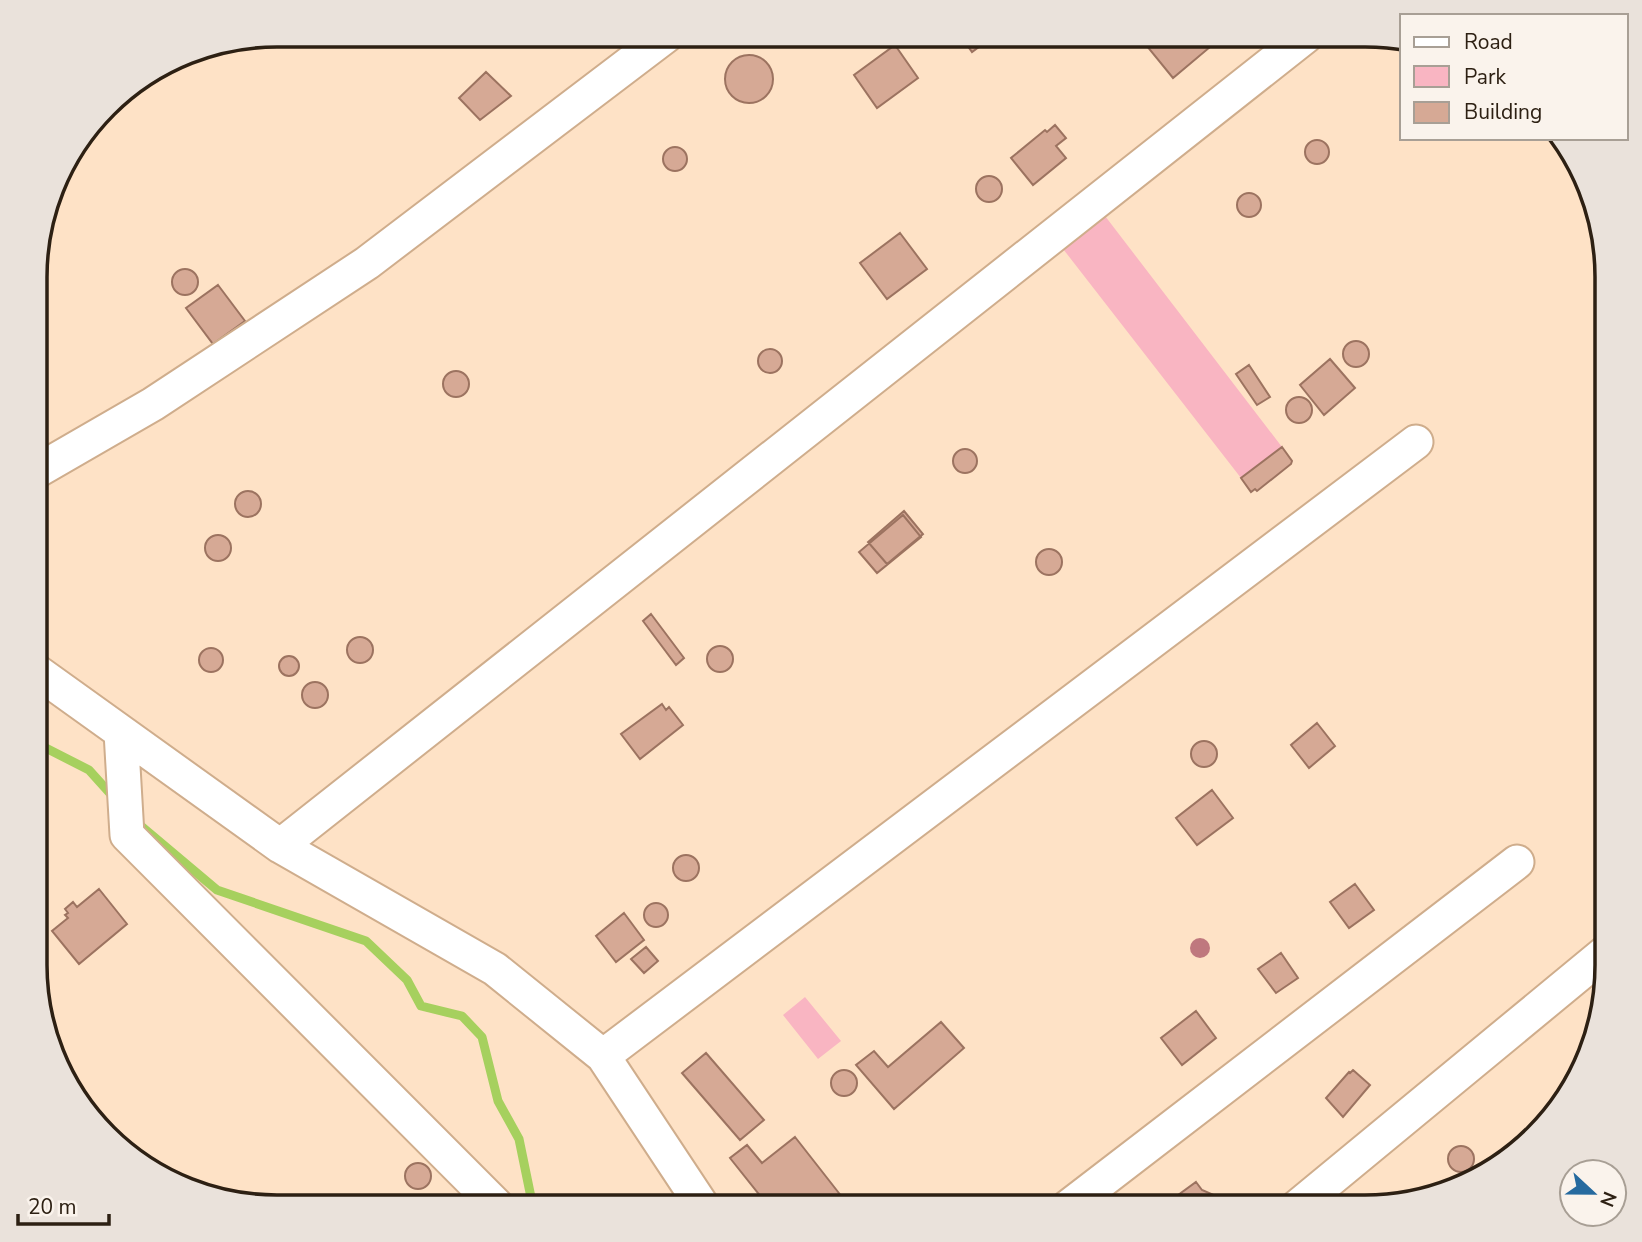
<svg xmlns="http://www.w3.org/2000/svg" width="1642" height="1242" viewBox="0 0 1642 1242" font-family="'Nunito Sans',sans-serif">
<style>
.green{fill:#f9b5c2}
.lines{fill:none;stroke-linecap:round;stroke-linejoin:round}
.stream{stroke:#a6d05e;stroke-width:9}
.building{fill:#d6a995;stroke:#9c7360;stroke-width:2}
.minor-casing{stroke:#cfad8c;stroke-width:37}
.path{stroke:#a08a75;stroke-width:4.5;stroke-dasharray:3.5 5;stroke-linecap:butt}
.minor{stroke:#fff;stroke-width:33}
.tree{fill:#bf787e}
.rim{fill:none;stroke:#2d2013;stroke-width:3.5}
</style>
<rect width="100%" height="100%" fill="#fee2c6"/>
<!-- green -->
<path class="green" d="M1102 212 1282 447 1241 478 1060 245Z
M805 997 841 1041 818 1059 783 1015Z"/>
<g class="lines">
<!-- stream -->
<path class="stream" d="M36 743 89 770 116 800
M135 821 217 890 366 941 407 980 421 1006 462 1016 482 1037 498 1101 519 1139 533 1207"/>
</g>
<!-- building -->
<path class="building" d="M960 35H995L972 52Z
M1158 35H1210L1216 42 1173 78 1146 45Z
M895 45 918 78 877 108 854 75Z
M725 79a24 24 0 1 1 48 0a24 24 0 1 1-48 0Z
M486 72 511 96 480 120 459 98Z
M1055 125 1066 138 1056 146 1066 158 1033 185 1011 158 1045 130 1047 132Z
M1305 152a12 12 0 1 1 24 0a12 12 0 1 1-24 0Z
M663 159a12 12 0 1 1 24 0a12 12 0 1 1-24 0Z
M976 189a13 13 0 1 1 26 0a13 13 0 1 1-26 0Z
M1237 205a12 12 0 1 1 24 0a12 12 0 1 1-24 0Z
M900 233 927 269 887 299 860 263Z
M172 282a13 13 0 1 1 26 0a13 13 0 1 1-26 0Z
M218 285 245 321 213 344 186 308Z
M1343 354a13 13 0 1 1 26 0a13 13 0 1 1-26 0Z
M758 361a12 12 0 1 1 24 0a12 12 0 1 1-24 0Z
M1330 359 1355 388 1324 415 1300 385Z
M1249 365 1270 397 1257 405 1236 374Z
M443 384a13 13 0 1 1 26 0a13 13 0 1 1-26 0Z
M1286 410a13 13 0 1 1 26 0a13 13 0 1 1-26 0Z
M1282 447 1292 461 1291 464 1257 491 1255 489 1251 492 1241 478Z
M953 461a12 12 0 1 1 24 0a12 12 0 1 1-24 0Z
M235 504a13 13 0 1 1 26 0a13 13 0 1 1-26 0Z
M904 511 923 534 887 564 868 542Z
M903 515 921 537 877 573 859 552Z
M205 548a13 13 0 1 1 26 0a13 13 0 1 1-26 0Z
M1036 562a13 13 0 1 1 26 0a13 13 0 1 1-26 0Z
M651 614 684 658 676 665 643 621Z
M347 650a13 13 0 1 1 26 0a13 13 0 1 1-26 0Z
M707 659a13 13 0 1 1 26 0a13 13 0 1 1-26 0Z
M199 660a12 12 0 1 1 24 0a12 12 0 1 1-24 0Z
M279 666a10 10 0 1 1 20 0a10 10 0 1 1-20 0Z
M302 695a13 13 0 1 1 26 0a13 13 0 1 1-26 0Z
M662 704 666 710 669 707 683 725 640 759 621 734Z
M1317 723 1335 746 1309 768 1291 745Z
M1191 754a13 13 0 1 1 26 0a13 13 0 1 1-26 0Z
M1212 790 1233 818 1197 845 1176 818Z
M673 868a13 13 0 1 1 26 0a13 13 0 1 1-26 0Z
M1355 884 1374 910 1349 928 1330 902Z
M99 889 127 924 79 964 52 931 68 918 65 915 68 913 65 909 73 902 77 907Z
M644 915a12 12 0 1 1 24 0a12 12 0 1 1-24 0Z
M624 913 644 940 616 962 596 936Z
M646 947 658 961 644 973 631 959Z
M1281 953 1298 978 1276 993 1258 969Z
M1196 1011 1216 1038 1182 1065 1161 1038Z
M941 1022 964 1048 894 1109 856 1065 874 1051 888 1067Z
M706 1053 764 1120 740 1140 682 1073Z
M1353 1070 1370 1085 1343 1117 1326 1098 1349 1072 1350 1073Z
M831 1083a13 13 0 1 1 26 0a13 13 0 1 1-26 0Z
M795 1137 842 1197 829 1207H769L730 1158 747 1145 762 1163Z
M1448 1159a13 13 0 1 1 26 0a13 13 0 1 1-26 0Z
M405 1176a13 13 0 1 1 26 0a13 13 0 1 1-26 0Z
M1196 1182 1202 1190 1216 1196 1221 1207H1175L1170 1201Z"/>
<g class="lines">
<!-- minor casing -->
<g class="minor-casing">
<path id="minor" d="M37 471 153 404 367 263 667 35
M36 671 280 846 495 969 603 1056 703 1207
M121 732 127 835 498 1207
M280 846 1306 36
M603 1056 1416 442
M1068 1207 1517 862
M1297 1207 1606 952"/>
</g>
<!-- path -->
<path class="path" d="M37 286 41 282 37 248
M37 327 41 282"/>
<!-- minor -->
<use href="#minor" class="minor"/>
</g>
<!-- trees -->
<circle class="tree" cx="1200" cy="948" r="10"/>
<!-- crop -->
<path d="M0 0H1642V1242H0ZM277 47H1365A230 230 0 0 1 1595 277V965A230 230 0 0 1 1365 1195H277A230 230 0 0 1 47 965V277A230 230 0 0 1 277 47Z" fill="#eae2db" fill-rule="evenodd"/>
<path class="rim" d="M277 47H1365A230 230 0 0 1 1595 277V965A230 230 0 0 1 1365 1195H277A230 230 0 0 1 47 965V277A230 230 0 0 1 277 47Z"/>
<!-- legend -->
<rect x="1400" y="14" width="228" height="126" fill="#faf3ec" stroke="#a89f95" stroke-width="2"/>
<rect x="1414" y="37" width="35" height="10" fill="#ffffff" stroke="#a89f95" stroke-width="2"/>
<text x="1464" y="49" font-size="21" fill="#2d2013">Road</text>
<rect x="1414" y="66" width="35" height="21" fill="#f9b5c2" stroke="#a89f95" stroke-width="2"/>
<text x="1464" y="84" font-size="21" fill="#2d2013">Park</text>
<rect x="1414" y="102" width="35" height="21" fill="#d6a995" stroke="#a89f95" stroke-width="2"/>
<text x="1464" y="119" font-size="21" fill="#2d2013">Building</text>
<!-- north arrow -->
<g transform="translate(1593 1193) rotate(112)"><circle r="33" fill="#faf3ec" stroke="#a89f95" stroke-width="2"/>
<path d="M0-5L12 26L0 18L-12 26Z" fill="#266a9f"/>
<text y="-10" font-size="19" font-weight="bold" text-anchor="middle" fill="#2d2013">N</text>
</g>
<!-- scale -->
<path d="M18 1214v10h91v-10" fill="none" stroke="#2d2013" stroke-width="3.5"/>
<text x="28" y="1214" font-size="21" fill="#2d2013" stroke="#faf3ec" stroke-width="5" paint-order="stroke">20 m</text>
</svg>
